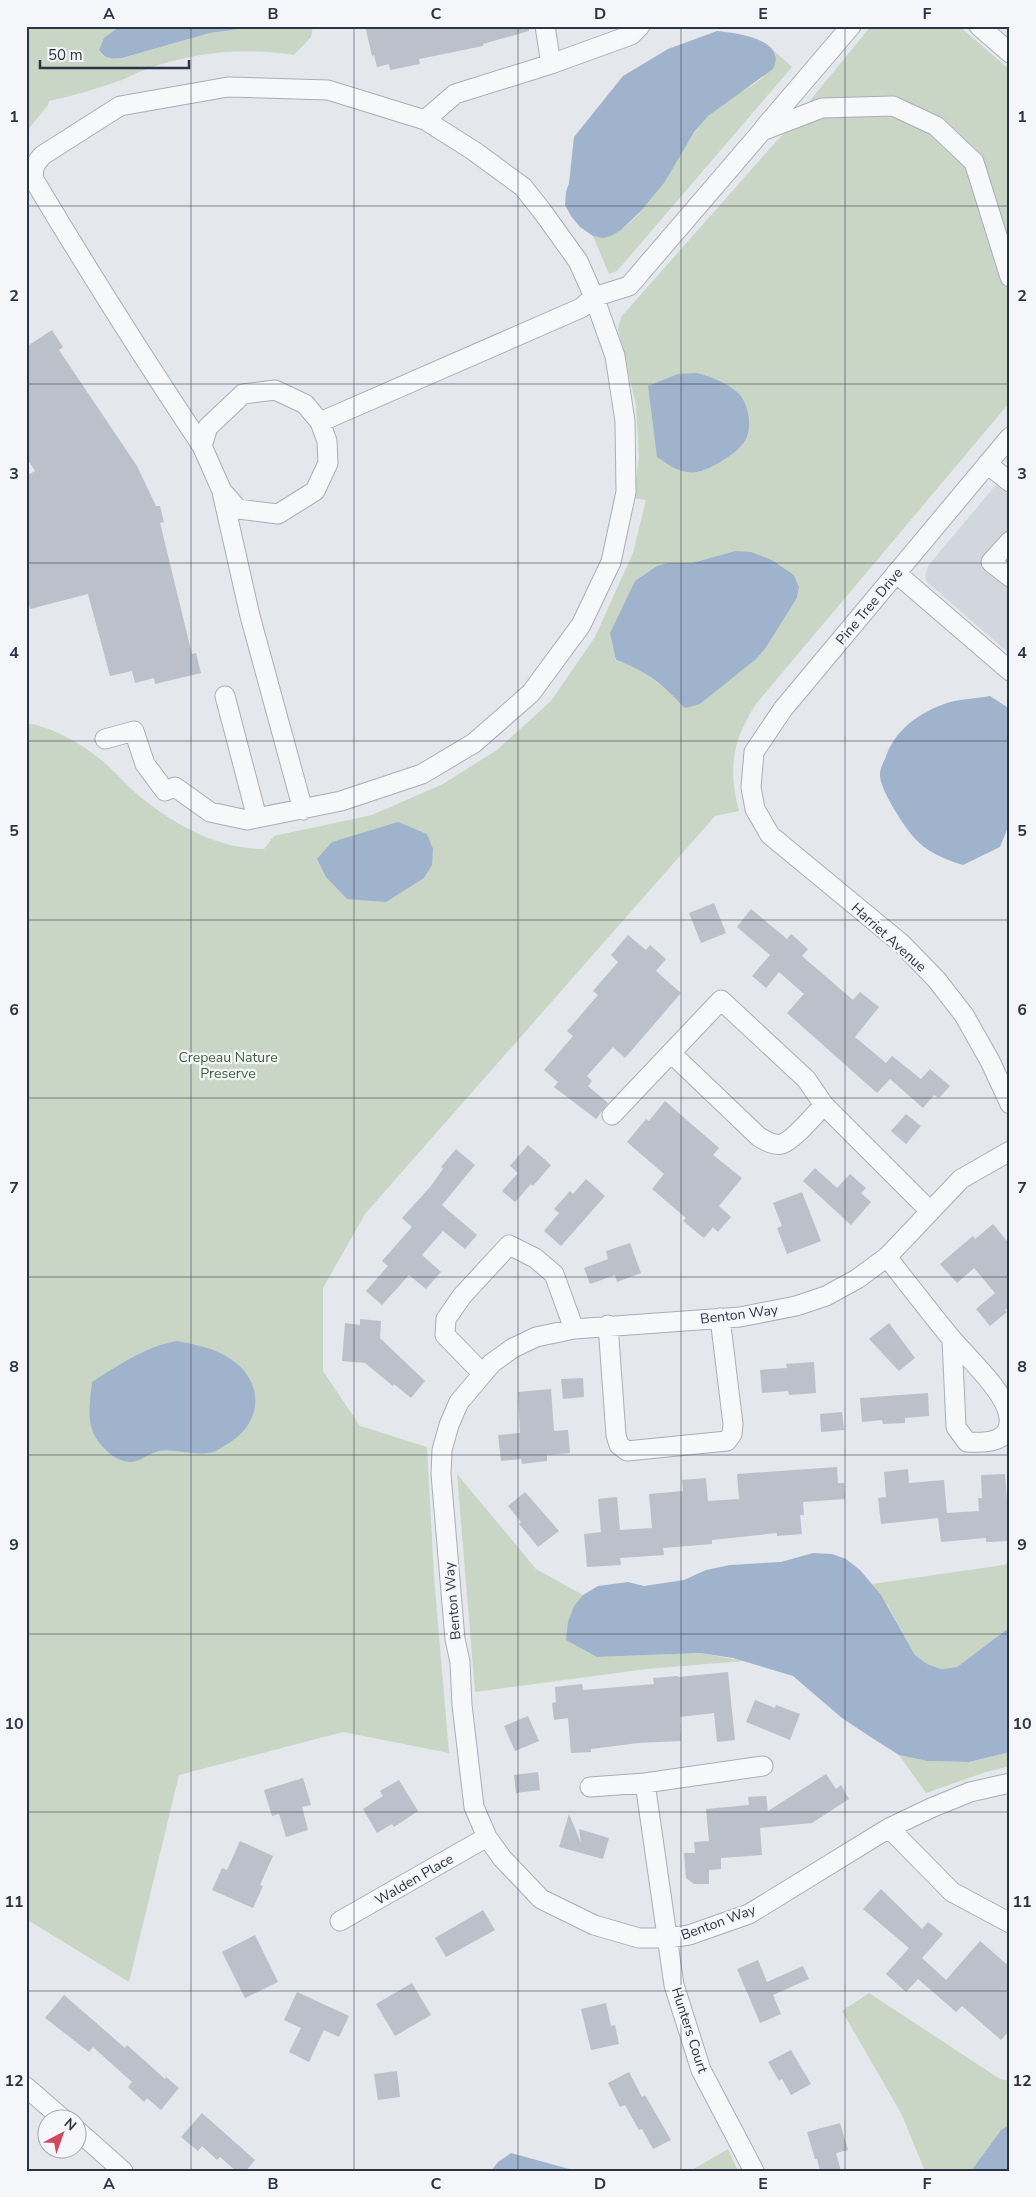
<svg xmlns="http://www.w3.org/2000/svg" width="1036" height="2197" viewBox="0 0 1036 2197" font-family="'Nunito Sans',sans-serif">
<style>
.built{fill:#d2d6de}
.green{fill:#c9d6c5;fill-rule:evenodd}
.water{fill:#9fb4cc}
.building{fill:#bbc0ca}
.lines{fill:none;stroke-linecap:round;stroke-linejoin:round}
.minor-casing{stroke:#a9aeb7;stroke-width:21}
.minor{stroke:#f7f8fa;stroke-width:19}
.grid{fill:none;stroke:#2b3445;stroke-width:1;stroke-opacity:0.55}
.labels{text-anchor:middle;stroke-width:4.5;stroke-linejoin:round;paint-order:stroke}
.street-label{font-size:14px;fill:#2b3445;stroke:#f4f6f9}
.park-label{font-size:14px;fill:#3f6138;stroke:#f4f6f9}
.neatline{fill:none;stroke:#2b3445;stroke-width:2}
.grid-label{font-size:16px;text-anchor:middle;font-weight:bold;fill:#2b3445}
</style>
<rect width="100%" height="100%" fill="#e4e7ec"/>
<!-- built -->
<path class="built" d="M1010 468V654L927 582 925 577 928 566Z"/>
<!-- green -->
<path class="green" d="M26 26H120L105 38 99 50 103 56 122 58 210 33 262 26H313L311 37 294 55C245 47 194 52 147 69 137 72 128 78 119 81 96 89 72 96 49 101L48 105 26 132Z
M871 26H959L1010 70V402L756 704C732 741 728 769 739 811L715 816 365 1214 323 1288V1371L360 1426 427 1447 434 1576 449 1753 343 1732 179 1775 129 1982 26 1919V723C56 728 84 745 107 765 117 774 126 785 137 794 173 824 216 849 264 849L274 836 372 815 443 784 497 750 551 701 595 637 633 553 646 500 633 498 639 458 636 405 618 329 621 317 782 135ZM735 551 772 560 794 575 799 587 797 598 765 649 700 704 667 690 638 668 615 660 623 609 635 581 668 563H692Z
M772 49 792 67 617 271 609 274 593 236C638 247 681 145 706 118 717 106 733 97 746 89 751 86 758 82 762 78 768 72 772 62 776 55Z
M457 1474 536 1569 583 1595 574 1606 597 1657 700 1653 744 1661 647 1669 475 1692Z
M1010 1564V1627L957 1667 941 1669 927 1664 915 1655 888 1606 872 1584Z
M1010 1752V1766L986 1772 926 1793 899 1755 927 1761 969 1762Z
M869 1993 1000 2079 1010 2081V2124L1001 2130 971 2171H925L901 2113 842 2011Z
M728 2149 738 2171H690Z"/>
<!-- water -->
<path class="water" d="M120 26H262L210 33 122 58C111 59 105 59 99 50L104 38Z
M717 31C736 33 788 39 773 69L708 116 695 131 664 183 642 210 621 230 611 236 603 238 593 236 580 227 571 216 565 205 566 192 569 183 574 137 623 76 668 49Z
M696 373C708 375 732 385 740 395 749 406 752 426 746 439 740 450 727 458 717 464 709 468 697 474 688 472 676 471 666 463 657 457L648 386 678 374Z
M735 551 751 552 772 560 794 575 799 587 797 598 765 649 756 659 700 704 685 708C662 684 647 671 616 660L610 633 635 581 657 566 668 563H692Z
M990 696 1010 709V822L1000 847 963 865C928 854 915 844 896 812 891 804 879 783 880 774 880 769 883 763 885 759 894 731 917 714 944 704 958 699 975 699 990 696Z
M398 822 427 834 433 849 432 865 424 878 386 902 347 899 326 877 317 859 332 842Z
M177 1341C192 1344 210 1347 224 1355 265 1377 266 1422 226 1445 222 1447 217 1451 213 1452 198 1457 170 1447 156 1452 147 1454 142 1461 132 1462 123 1462 114 1458 108 1452 84 1431 89 1411 92 1382 119 1365 144 1347 177 1341Z
M813 1553 832 1554 846 1559 860 1570 881 1595 915 1655 927 1664 941 1669 957 1667 1010 1627V1752L969 1762 927 1761 899 1755 869 1736 842 1718 793 1676 733 1658 700 1653 597 1657 566 1640 568 1622 574 1606 583 1595 598 1586 628 1582 644 1586 684 1580 706 1570 730 1565 781 1562Z
M1010 2124V2171H971L1001 2130Z
M511 2153 573 2170 574 2171H491L498 2162Z"/>
<!-- building -->
<path class="building" d="M365 26H529V31L483 44V46L419 59 420 64 390 70 389 64 377 67 374 55 372 56Z
M52 330 63 347 59 350 137 466 156 506H160L164 522 160 523 192 654 196 653 201 673 155 684 154 678 135 683 132 671 110 676 88 594 30 609 26 593V476L35 471 26 457V347Z
M714 903 726 933 701 943 689 913Z
M751 909 787 939 791 934 808 949 802 956 853 1000 860 992 879 1007 855 1037 886 1063 892 1056 921 1079 930 1069 950 1086 939 1098 934 1095 923 1108 890 1079 877 1093 787 1013 804 994 779 972 766 988 752 976 770 955 737 927Z
M628 935 646 950 650 945 666 959 656 971 681 993 625 1058 613 1047 587 1076 592 1081 588 1086 608 1103 596 1119 554 1087 558 1082 544 1070 573 1036 567 1031 598 995 593 991 618 962 611 955Z
M665 1101 719 1148 713 1155 742 1178 719 1206 731 1217 718 1232 713 1227 704 1238 683 1221 686 1218 652 1189 664 1174 627 1142 646 1119 649 1121Z
M906 1114 921 1126 906 1144 891 1131Z
M528 1145 551 1165 533 1186 531 1184 515 1202 502 1191 518 1173 510 1166Z
M456 1149 475 1165 442 1205 477 1235 465 1249 443 1231 422 1255 441 1272 426 1289 409 1275 382 1305 366 1291 388 1266 382 1261 412 1227 402 1218 431 1186 443 1169 441 1167Z
M815 1168 837 1188 850 1174 866 1188 861 1193 871 1202 851 1225 803 1181Z
M586 1179 605 1196 561 1246 544 1231 559 1213 554 1209 570 1191 573 1194Z
M802 1192 821 1241 787 1254 777 1228 782 1226 773 1203Z
M993 1224 1010 1245V1310L1008 1308 1005 1310 1007 1312 990 1326 976 1309 995 1293 974 1268 957 1283 940 1264 973 1236 975 1239Z
M630 1243 641 1273 617 1282 615 1275 590 1284 584 1268 608 1259 606 1251Z
M360 1319 381 1321 380 1338 425 1381 411 1398 394 1384 393 1386 365 1363 342 1361 345 1323 360 1325Z
M889 1323 915 1358 899 1371 869 1339Z
M814 1362 816 1393 789 1395 788 1391 762 1393 760 1370 787 1368 786 1364Z
M583 1378 584 1397 563 1399 561 1379Z
M551 1389 554 1431 568 1430 570 1453 547 1455V1461L522 1464 521 1459 501 1461 498 1435 520 1433 518 1392Z
M928 1393 929 1416 905 1418V1423L883 1424 882 1420 862 1422 860 1398Z
M842 1412 844 1430 821 1432 820 1414Z
M837 1467 838 1483H844L845 1499 803 1502 804 1515H800L802 1534 777 1536V1533L712 1540V1544L663 1548 664 1555 620 1558 621 1565 587 1567 584 1534 601 1532 598 1499 617 1497 620 1530 652 1528 649 1494 683 1491 682 1480 706 1478 708 1501 739 1499 737 1474Z
M908 1469 909 1483 944 1480 947 1513 979 1511 978 1498H982L981 1475 1005 1474 1010 1541 986 1542V1538L941 1542 938 1518 881 1524 878 1498 886 1497 884 1472Z
M525 1492 559 1531 538 1547 519 1524 521 1522 508 1506Z
M728 1672 735 1740 717 1742 714 1713 680 1717 681 1741 638 1743 591 1749V1752L571 1753 568 1718 554 1720 552 1703 556 1702 555 1687 582 1684 583 1690 654 1684 653 1678 678 1676V1677Z
M755 1700 775 1708 776 1705 800 1714 790 1740 746 1722Z
M528 1716 539 1741 515 1751 504 1726Z
M538 1772 540 1790 516 1793 514 1775Z
M826 1774 836 1789 841 1785 849 1799 812 1823 760 1828 762 1855 721 1858V1869L709 1870V1884H694L686 1878 684 1853H695L694 1842 709 1841 706 1809 749 1805 748 1797 766 1796 768 1811Z
M303 1778 311 1805 302 1807 308 1830 286 1837 279 1814 272 1816 264 1790Z
M399 1780 418 1811 394 1827 392 1824 377 1833 363 1809 383 1796 380 1791Z
M569 1814 581 1843 579 1829 609 1838 603 1859 559 1847Z
M240 1841 273 1856 260 1885 263 1886 253 1908 212 1890 222 1868 227 1870Z
M881 1889 922 1929 928 1922 943 1934 922 1958 946 1980 980 1941 1010 1967V2030L1001 2040 962 2006 956 2012 918 1979 906 1992 886 1974 909 1948 863 1909Z
M483 1910 495 1930 446 1957 435 1938Z
M255 1935 278 1982 245 1998 222 1952Z
M758 1960 767 1982 803 1966 809 1979 773 1995 781 2014 760 2023 737 1969Z
M412 1983 431 2015 395 2036 376 2004Z
M297 1992 349 2016 339 2037 324 2030 309 2062 289 2052 301 2028 284 2020Z
M64 1995 125 2048 127 2045 165 2079 166 2077 179 2088 161 2110 147 2098 144 2102 128 2087 132 2082 93 2047 89 2052 45 2018Z
M606 2003 611 2026 615 2025 619 2044 591 2050 581 2009Z
M791 2050 811 2084 791 2095 782 2079 779 2081 768 2062Z
M397 2071 400 2097 378 2100 374 2074Z
M629 2072 642 2097 645 2095 671 2140 653 2149 642 2129 639 2130 625 2105 620 2107 608 2083Z
M202 2113 255 2160 246 2171H236L220 2157 217 2160 202 2146 198 2151 181 2137Z
M840 2123 848 2150 836 2153 841 2171H820L817 2159H815L807 2132Z"/>
<g class="lines">
<!-- minor casing -->
<g class="minor-casing">
<path id="minor" d="M545 26 551 64
M979 26 1010 53
M425 120 455 94 551 64 631 35 640 26
M764 128 851 26
M275 390 305 404 320 422 327 441 328 463 315 491 278 514 238 509 222 491 202 446 208 427 243 394Z
M320 422 581 308 594 297 629 286 762 131 822 108 893 106 936 126 974 162 1010 277
M1010 437 783 709 754 752 751 787 755 809 770 835 902 944 936 979 964 1015 990 1061 1010 1104
M987 464 1010 482
M222 492 250 616 303 810
M1010 541 991 562 1010 577
M896 573 1010 671
M225 696 257 818
M105 739 134 731 145 764 165 791 175 787 210 812 247 820 341 801 422 774 474 743 531 693 581 625 611 562 626 492 625 421 615 356 594 297 578 261 542 211 523 187 474 151 425 120 328 90 228 87 120 106 43 155C35 163 32 169 34 180 88 270 144 359 202 446
M671 1053 759 1137C766 1141 774 1146 782 1144 794 1140 814 1115 824 1105
M612 1115 721 1000 806 1079 824 1105 930 1211
M1010 1151 961 1179 887 1257 857 1279 826 1296 796 1306 740 1317 574 1329 536 1337 513 1348 492 1363 459 1402 449 1425 442 1450 441 1474 455 1639 460 1662 462 1705 474 1807 487 1837 502 1858 541 1899 594 1925 639 1938H668L689 1935 749 1914 889 1828 931 1808 970 1792 1010 1783
M887 1257C908 1284 929 1311 951 1338 967 1357 1006 1392 1009 1417 1012 1443 985 1443 967 1442L956 1427 952 1339
M608 1325 616 1435 619 1445 627 1451 727 1441 732 1434 733 1424 720 1318
M482 1373 445 1335 446 1319 462 1296 509 1245 535 1258 554 1274 574 1329
M645 1783 674 1985 701 2070 754 2171
M590 1787 645 1783 763 1766
M889 1828 952 1892 1010 1923
M340 1921 487 1837
M26 2087 64 2120
M78 2131 123 2171"/>
</g>
<!-- minor -->
<use href="#minor" class="minor"/>
</g>
<!-- grid -->
<path class="grid" d="M191 26V2171M354 26V2171M518 26V2171M681 26V2171M845 26V2171M26 206H1010M26 384H1010M26 563H1010M26 741H1010M26 920H1010M26 1098H1010M26 1277H1010M26 1455H1010M26 1634H1010M26 1812H1010M26 1991H1010"/>
<g class="labels">
<!-- street labels -->
<g class="street-label">
<text transform="translate(869 606) rotate(-50)" y="5">Pine Tree Drive</text>
<text transform="translate(889 937) rotate(42)" y="5">Harriet Avenue</text>
<text transform="translate(739 1314) rotate(-7)" y="5">Benton Way</text>
<text transform="translate(452 1601) rotate(-95)" y="5">Benton Way</text>
<text transform="translate(414 1879) rotate(-30)" y="5">Walden Place</text>
<text transform="translate(718 1922) rotate(-20)" y="5">Benton Way</text>
<text transform="translate(690 2030) rotate(72)" y="5">Hunters Court</text>
</g>
<!-- park labels -->
<g class="park-label">
<text x="228" y="1062">Crepeau Nature<tspan x="228" dy="16">Preserve</tspan></text>
</g>
</g>
<!-- border -->
<rect width="1036" height="2197" fill="none" stroke="#f4f6f9" stroke-width="55"/>
<!-- north arrow -->
<g transform="translate(62 2134) rotate(41)"><circle r="24" fill="#f4f6f9" stroke="#a4a8b1"/>
<path d="M0-4L9 19L0 12L-9 19Z" fill="#d1495b"/>
<text y="-8" font-size="14" font-weight="bold" text-anchor="middle" fill="#2b3445">N</text>
</g>
<!-- scale -->
<path d="M40 60v8h149v-8" fill="none" stroke="#2b3445" stroke-width="2.5"/>
<text x="48" y="60" font-size="15" fill="#2b3445" stroke="#f4f6f9" stroke-width="4" paint-order="stroke">50 m</text>
<rect x="28" y="28" width="980" height="2142" class="neatline"/>
<g class="grid-label">
<text x="109" y="19">A</text>
<text x="273" y="19">B</text>
<text x="436" y="19">C</text>
<text x="600" y="19">D</text>
<text x="763" y="19">E</text>
<text x="927" y="19">F</text>
<text x="14" y="122">1</text>
<text x="1022" y="122">1</text>
<text x="14" y="301">2</text>
<text x="1022" y="301">2</text>
<text x="14" y="479">3</text>
<text x="1022" y="479">3</text>
<text x="14" y="658">4</text>
<text x="1022" y="658">4</text>
<text x="14" y="836">5</text>
<text x="1022" y="836">5</text>
<text x="14" y="1015">6</text>
<text x="1022" y="1015">6</text>
<text x="14" y="1193">7</text>
<text x="1022" y="1193">7</text>
<text x="14" y="1372">8</text>
<text x="1022" y="1372">8</text>
<text x="14" y="1550">9</text>
<text x="1022" y="1550">9</text>
<text x="14" y="1729">10</text>
<text x="1022" y="1729">10</text>
<text x="14" y="1907">11</text>
<text x="1022" y="1907">11</text>
<text x="14" y="2086">12</text>
<text x="1022" y="2086">12</text>
<text x="109" y="2189">A</text>
<text x="273" y="2189">B</text>
<text x="436" y="2189">C</text>
<text x="600" y="2189">D</text>
<text x="763" y="2189">E</text>
<text x="927" y="2189">F</text>
</g>
</svg>
